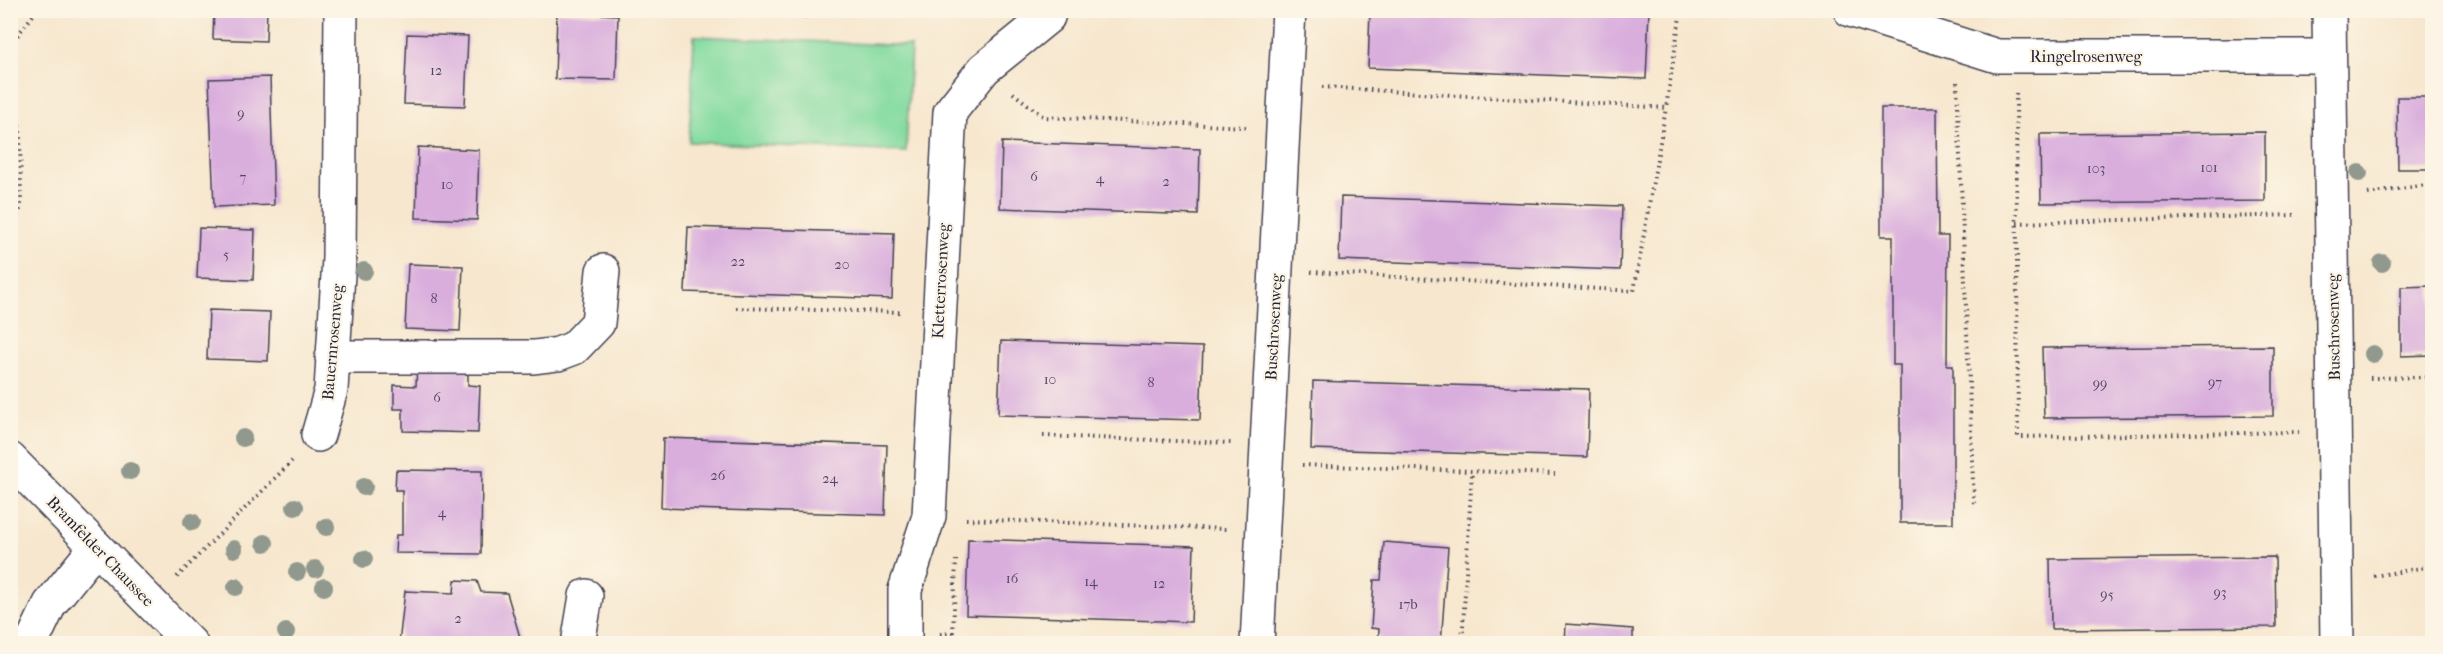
<svg xmlns="http://www.w3.org/2000/svg" width="2443" height="654" viewBox="0 0 2443 654" font-family="'IM FELL French Canon',serif">
<style>
.green{fill:#81da9f;stroke:#527e6d;stroke-width:1.5}
.building{fill:#d9aedd}
.lines{fill:none;stroke-linecap:round;stroke-linejoin:round}
.minor-casing{stroke:#424051;stroke-width:36}
.major-casing{stroke:#424051;stroke-width:36}
.path{stroke:#424051;stroke-width:4;stroke-dasharray:1.5 4.5;stroke-linecap:butt}
.minor{stroke:#fff;stroke-width:33}
.major{stroke:#fff;stroke-width:33}
.tree{fill:#91998e}
.labels{text-anchor:middle;stroke-width:4.5;stroke-linejoin:round;paint-order:stroke}
.number-label{font-size:14px;fill:#504564}
.street-label{font-size:16px;fill:#22223b;stroke:#fcf5e5}
</style>
<rect width="100%" height="100%" fill="#fcf5e5"/>
<filter id="ink" filterUnits="userSpaceOnUse"><feTurbulence type="fractalNoise" baseFrequency=".0167" numOctaves="2"/><feDisplacementMap in="SourceGraphic" scale="12" xChannelSelector="R" yChannelSelector="G"/><feConvolveMatrix kernelMatrix="1 2 1 2 8 2 1 2 1" color-interpolation-filters="sRGB"/></filter>
<filter id="wash" filterUnits="userSpaceOnUse"><feTurbulence type="fractalNoise" baseFrequency=".008" numOctaves="4" result="noise"/><feDisplacementMap in="SourceGraphic" scale="24" xChannelSelector="R" yChannelSelector="G"/><feGaussianBlur stdDeviation="1.35" result="paint"/><feColorMatrix in="noise" values="0 0 0 0 0 0 0 0 0 0 0 0 0 0 0 0 0 1.4 0 .05"/><feComposite in="paint" operator="in"/></filter>
<g filter="url(#wash)">
<rect width="100%" height="100%" fill="#f7e7ce"/>
<!-- green -->
<path class="green" d="M694 36 911 46 906 152 689 142Z"/>
<g id="blocks">
<!-- building -->
<path class="building" d="M214 10H267L266 41 213 39Z
M1370 10 1649 11 1646 79 1368 68Z
M557 12 618 15 616 80 555 79Z
M407 34 468 36 465 106 404 104Z
M270 77 274 205 214 207 209 79Z
M2397 97H2432V169H2398Z
M1881 108H1937L1938 236H1948L1947 365H1953V523H1900V365H1893V236H1881Z
M2265 132V201L2041 203 2040 134Z
M1002 142 1200 149 1198 215 1000 208Z
M418 147 479 150 477 220 416 218Z
M1341 197 1622 206 1620 270 1339 260Z
M688 227 894 233 892 299 685 292Z
M199 228 255 230 253 280 197 278Z
M408 264 463 266 460 331 405 329Z
M2432 286V355L2401 356V287Z
M209 310 270 312 268 361 207 359Z
M1001 341 1203 347 1200 420 998 415Z
M2273 346V416L2044 418 2042 348Z
M417 365 468 366V385L480 386 478 433 403 431V409H394V385L416 386Z
M1313 381 1589 389 1587 457 1311 449Z
M663 438 887 445 885 515 661 508Z
M396 470 482 471 481 554 395 553 396 535H402V490H395Z
M968 539 1194 546 1191 622 966 615Z
M1384 542 1448 547 1441 644H1378L1379 629 1371 628 1374 580H1381Z
M2275 557 2276 627 2051 629 2050 559Z
M455 580 477 581 481 592 507 593 522 644H399L405 591 454 593Z
M1566 624 1633 629V644H1565Z"/>
</g>
</g>
<g filter="url(#ink)">
<use href="#blocks" fill-opacity="0" stroke="#424051" stroke-width="1.5"/>
<g class="lines">
<!-- minor casing -->
<g class="minor-casing">
<path id="minor" d="M1850 10 1997 56H2329
M2329 10 2337 644
M332 357H534L558 354 574 348 598 323 603 271
M318 435 331 390 339 258 341 10
M31 644 50 604 96 547
M578 644 586 596
M905 644V590L929 516 950 112 984 69 1048 17 1050 10
M1257 644 1289 10"/>
</g>
<!-- major casing -->
<g class="major-casing">
<path id="major" d="M10 459 191 644"/>
</g>
<!-- path -->
<path class="path" d="M976 10 994 12
M752 14 810 17 826 10
M10 45 37 10
M1957 82 1974 507
M1322 87 1666 108 1681 10
M1013 93 1044 117 1246 127
M2016 93 2018 437 2299 432
M10 110 20 127 21 207 10 233
M2368 194 2432 184
M2017 223 2294 215
M1311 272 1634 291 1666 108
M736 308 901 312
M2370 378 2432 377
M1043 436 1231 443
M1302 465 1555 474
M966 519 1226 529
M2374 576 2432 566
M177 577 292 461
M953 633 956 560
M940 634 953 633 955 644
M1462 644 1472 471
M1645 644V638
M2237 644 2299 642"/>
<!-- minor -->
<use href="#minor" class="minor"/>
<!-- major -->
<use href="#major" class="major"/>
</g>
<!-- trees -->
<g class="tree">
<circle cx="2359" cy="173" r="9"/>
<circle cx="2382" cy="263" r="9"/>
<circle cx="364" cy="271" r="9"/>
<circle cx="2373" cy="354" r="9"/>
<circle cx="243" cy="438" r="9"/>
<circle cx="130" cy="471" r="9"/>
<circle cx="364" cy="487" r="9"/>
<circle cx="295" cy="507" r="9"/>
<circle cx="192" cy="522" r="9"/>
<circle cx="326" cy="527" r="9"/>
<circle cx="265" cy="543" r="9"/>
<circle cx="234" cy="549" r="9"/>
<circle cx="364" cy="559" r="9"/>
<circle cx="315" cy="569" r="9"/>
<circle cx="297" cy="572" r="9"/>
<circle cx="236" cy="587" r="9"/>
<circle cx="324" cy="587" r="9"/>
<circle cx="286" cy="632" r="9"/>
</g>
</g>
<g class="labels">
<!-- number labels -->
<g class="number-label">
<text x="436" y="75">12</text>
<text x="241" y="118">9</text>
<text x="2209" y="172">101</text>
<text x="2096" y="173">103</text>
<text x="1034" y="181">6</text>
<text x="243" y="182">7</text>
<text x="1100" y="183">4</text>
<text x="1166" y="186">2</text>
<text x="447" y="189">10</text>
<text x="226" y="259">5</text>
<text x="738" y="266">22</text>
<text x="842" y="269">20</text>
<text x="434" y="303">8</text>
<text x="1050" y="384">10</text>
<text x="1151" y="387">8</text>
<text x="2215" y="387">97</text>
<text x="2100" y="388">99</text>
<text x="437" y="402">6</text>
<text x="718" y="480">26</text>
<text x="830" y="483">24</text>
<text x="442" y="517">4</text>
<text x="1012" y="583">16</text>
<text x="1091" y="586">14</text>
<text x="1159" y="588">12</text>
<text x="2220" y="597">93</text>
<text x="2107" y="599">95</text>
<text x="1408" y="609">17b</text>
<text x="458" y="623">2</text>
</g>
<!-- street labels -->
<g class="street-label">
<text x="2086" y="62">Ringelrosenweg</text>
<text transform="translate(940 281) rotate(-87)" y="6">Kletterrosenweg</text>
<text transform="translate(1273 327) rotate(-87)" y="6">Buschrosenweg</text>
<text transform="translate(2333 327) rotate(-91)" y="6">Buschrosenweg</text>
<text transform="translate(332 342) rotate(-85)" y="6">Bauernrosenweg</text>
<text transform="translate(101 551) rotate(46)" y="6">Bramfelder Chaussee</text>
</g>
</g>
<!-- margin -->
<rect width="2443" height="654" fill="none" stroke="#fcf5e5" stroke-width="36"/>
</svg>
